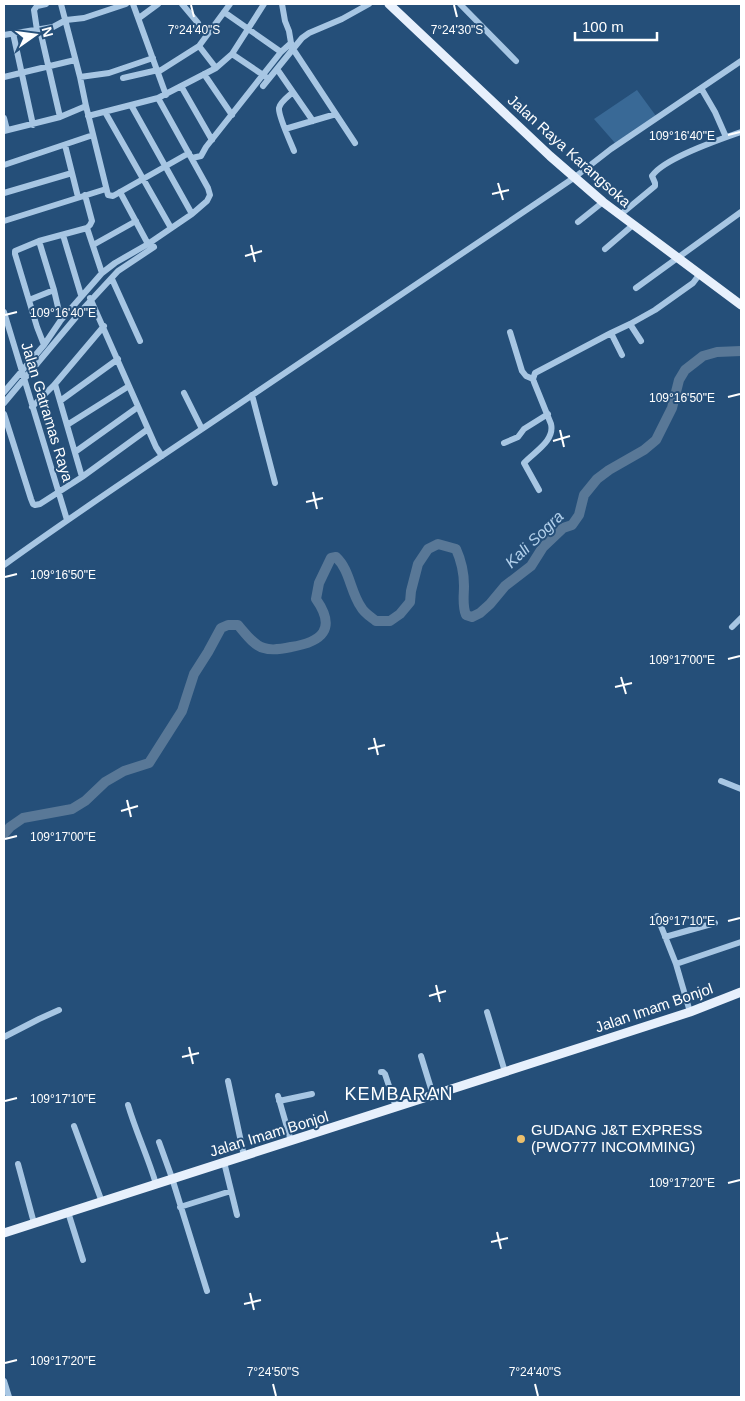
<svg xmlns="http://www.w3.org/2000/svg" width="745" height="1401" viewBox="0 0 745 1401" font-family="Helvetica,sans-serif">
<style>
.green{fill:#396996}
.lines{fill:none;stroke-linecap:round;stroke-linejoin:round}
.river{stroke:#597897;stroke-width:10}
.minor{stroke:#a7c6e3;stroke-width:6}
.major{stroke:#e7f0fc;stroke-width:9}
.ticks{fill:none;stroke:#fff;stroke-width:2}
.poi-dot{fill:#edc06c;stroke:#254f79;stroke-width:2}
.labels{text-anchor:middle;stroke-width:4;stroke-linejoin:round;paint-order:stroke}
.street-label{font-size:15px;fill:#fff;stroke:#254f79}
.poi-label{font-size:15px;fill:#fff;stroke:#254f79;text-anchor:start}
.water-label{font-size:16px;font-style:italic;fill:#b2d0eb;stroke:#254f79}
.quarter-label{font-size:18px;letter-spacing:1px;fill:#fff;stroke:#254f79}
.ticks-label{font-size:12px;text-anchor:middle;fill:#fff;stroke:#254f79;stroke-width:4;stroke-linejoin:round;paint-order:stroke}
</style>
<rect width="100%" height="100%" fill="#254f79"/>
<!-- green -->
<path class="green" d="M637 90 656 116 615 143 594 119Z"/>
<g class="lines">
<!-- river -->
<path class="river" d="M4 834 10 827 23 818 72 809 85 801 105 782 124 771 149 763 182 711 194 674 208 652 221 628 228 625H238C245 633 254 646 264 648 272 651 282 649 291 647 322 642 337 629 316 599L319 583 331 558 336 557C350 570 350 591 361 607 364 613 371 617 376 621H390L400 614 410 602 411 591 418 564 428 549 438 544 456 549C461 560 464 574 464 586 464 596 462 605 466 615L472 617 480 613 490 604 505 586 531 566 543 547 563 528 572 525 579 515 584 495 597 479 609 470 644 450 656 440 672 408 679 380 685 370 703 356 717 352 741 351"/>
<!-- minor -->
<path class="minor" d="M61 4 80 77 86 106 108 195 113 196 189 153
M133 4 166 95
M182 4 198 23
M282 4 285 21 289 31 291 43 293 49 355 143
M460 4 516 61
M224 12 281 52
M139 18 158 4
M37 30 34 10 37 6 46 4
M40 30 60 117
M13 33 33 125
M4 35 53 27 66 20 84 18 126 4
M199 46 216 68
M232 54 266 77
M277 69 313 121
M158 72 199 46 230 4
M204 74 232 115
M4 77 75 60
M80 77 109 73 153 58
M123 78 158 70
M181 86 212 140
M263 86 302 38 309 33 342 19 369 4
M701 88 715 112 726 137
M293 92C289 96 280 102 279 108 278 116 291 143 294 151
M131 105 192 214
M105 112 171 228
M88 116 158 98 216 68 232 54 264 4
M4 118 7 130
M285 129 336 114
M4 131 60 117 86 106
M65 145 78 197
M192 158 201 156 206 147 281 52 291 43
M4 165 93 135
M120 192 148 244
M4 193 72 173
M85 195 92 221 90 225 87 228
M620 215 655 186V183L652 176C664 158 721 139 741 132
M4 221 106 189
M578 222 603 202
M63 235 81 295
M39 241 54 290 61 320
M93 245 136 221
M605 249 633 225
M112 279 140 341
M636 288 741 212
M90 298 156 447 162 456
M29 300 54 290
M4 312 67 520
M630 324 641 341
M510 332 522 371 526 376 533 379
M611 333 622 355
M44 345 37 327 15 254V251L39 241 87 228 102 273
M55 384 82 477
M4 392 44 345 61 320 102 273 115 263 148 244 192 214 207 201 210 195 208 188 158 98
M184 393 202 429
M252 395 275 483
M60 401 118 359
M4 403 82 310 118 271 154 247
M32 407 55 384 104 326
M4 414 31 499 33 504 35 505 40 504 82 477 148 429
M67 425 129 386
M504 443 518 437 524 429 548 414
M75 452 138 407
M539 490 524 463C534 452 555 441 551 424L534 382 533 379 535 373 611 333 630 324 655 310 693 283 699 275
M4 565C69 518 135 474 202 429L550 194 575 177 611 149 741 61
M732 627 741 618
M721 781 741 789
M657 916 676 964
M665 937 715 923
M487 1012 505 1072
M690 1012 676 964 741 942
M4 1037 39 1019 59 1010
M421 1056 433 1095
M381 1072H383L385 1074 396 1107
M228 1081 244 1156
M278 1096 291 1141
M279 1101 312 1094
M128 1105C136 1132 148 1157 156 1184
M74 1126 102 1202
M159 1142 172 1178 207 1291
M224 1162 237 1215
M18 1164 34 1223
M180 1207 231 1191
M68 1212 83 1260
M4 1381 9 1397"/>
<!-- major -->
<path class="major" d="M389 4 550 156 603 202 741 305
M4 1233 582 1047 690 1012 741 992"/>
</g>
<!-- ticks -->
<path class="ticks" d="M191 5 194 17M454 5 457 17M728 135 740 132M498 183 503 200M492 194 509 190M251 245 255 262M245 256 262 251M5 315 17 312M728 397 740 394M560 430 564 447M553 441 570 436M313 492 317 509M306 502 323 498M5 577 17 574M728 659 740 656M621 677 626 694M615 687 632 683M374 738 378 755M368 749 385 745M127 800 131 817M121 811 138 806M5 839 17 836M728 921 740 918M436 985 440 1002M429 996 446 991M189 1047 193 1064M182 1057 199 1053M5 1101 17 1098M728 1183 740 1180M497 1232 501 1249M491 1242 508 1238M250 1293 254 1310M244 1304 261 1300M5 1363 17 1360M273 1384 276 1396M535 1384 538 1396"/>
<!-- markers -->
<circle class="poi-dot" cx="521" cy="1139" r="5"/>
<g class="labels">
<!-- street labels -->
<g class="street-label">
<text transform="translate(569 151) rotate(42)" y="5">Jalan Raya Karangsoka</text>
<text transform="translate(47 412) rotate(73)" y="5">Jalan Gatramas Raya</text>
<text transform="translate(654 1008) rotate(-19)" y="5">Jalan Imam Bonjol</text>
<text transform="translate(269 1134) rotate(-17)" y="5">Jalan Imam Bonjol</text>
</g>
<!-- poi labels -->
<g class="poi-label">
<text x="531" y="1135">GUDANG J&amp;T EXPRESS<tspan x="531" dy="17">(PWO777 INCOMMING)</tspan></text>
</g>
<!-- water labels -->
<g class="water-label">
<text transform="translate(534 539) rotate(-44)" y="6">Kali Sogra</text>
</g>
<!-- quarter labels -->
<g class="quarter-label">
<text x="399" y="1100">KEMBARAN</text>
</g>
</g>
<g class="ticks-label">
<text x="194" y="34">7°24'40"S</text>
<text x="457" y="34">7°24'30"S</text>
<text x="682" y="140">109°16'40"E</text>
<text x="63" y="317">109°16'40"E</text>
<text x="682" y="402">109°16'50"E</text>
<text x="63" y="579">109°16'50"E</text>
<text x="682" y="664">109°17'00"E</text>
<text x="63" y="841">109°17'00"E</text>
<text x="682" y="925">109°17'10"E</text>
<text x="63" y="1103">109°17'10"E</text>
<text x="682" y="1187">109°17'20"E</text>
<text x="63" y="1365">109°17'20"E</text>
<text x="273" y="1376">7°24'50"S</text>
<text x="535" y="1376">7°24'40"S</text>
</g>
<!-- border -->
<rect width="745" height="1401" fill="none" stroke="#ffffff" stroke-width="10"/>
<!-- north arrow -->
<g transform="translate(35 35) rotate(76)" stroke="#254f79" stroke-width="4" paint-order="stroke">
<path d="M0-4L9 19L0 12L-9 19Z" fill="#ffffff"/>
<text y="-8" font-size="14" font-weight="bold" text-anchor="middle" fill="#ffffff">N</text>
</g>
<!-- scale -->
<path d="M575 32v8h82v-8" fill="none" stroke="#ffffff" stroke-width="2.5"/>
<text x="582" y="32" font-size="15" fill="#ffffff" stroke="#254f79" stroke-width="4" paint-order="stroke">100 m</text>
</svg>
